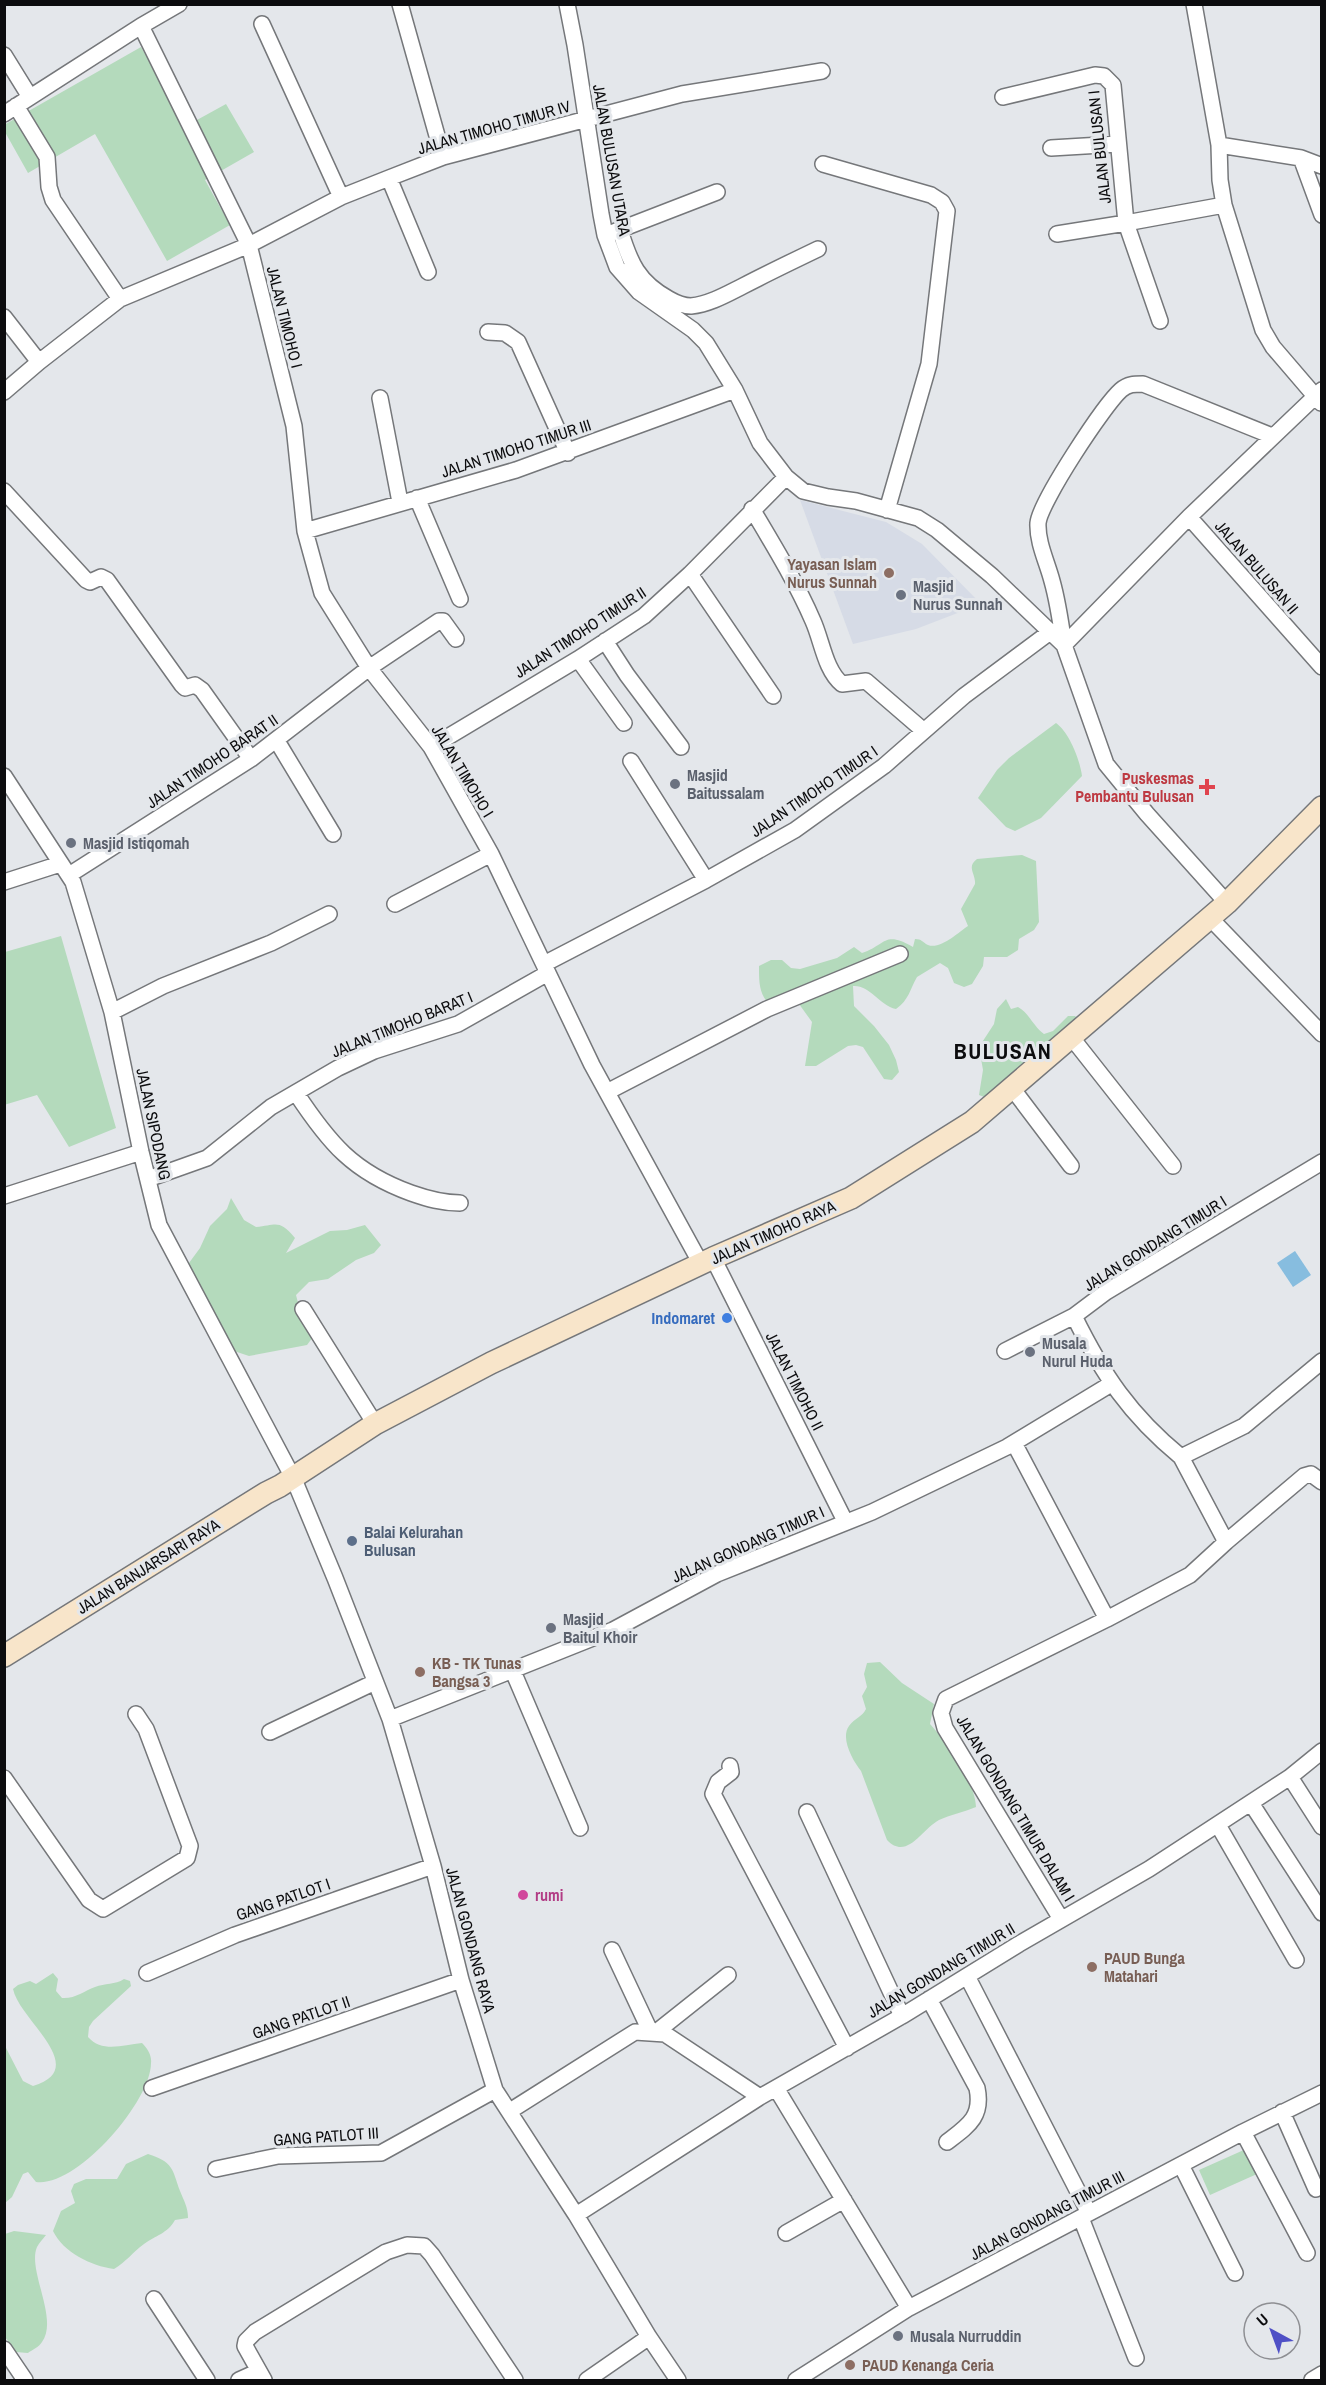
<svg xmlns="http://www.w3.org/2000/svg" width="1326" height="2385" viewBox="0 0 1326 2385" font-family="'Archivo Narrow',sans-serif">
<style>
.built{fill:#d6dbe6}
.green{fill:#b4dabc}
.water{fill:#87bddf}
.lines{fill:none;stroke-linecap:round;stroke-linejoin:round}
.minor-casing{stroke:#75777a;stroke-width:18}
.secondary-casing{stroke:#75777a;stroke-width:24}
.minor{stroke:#fff;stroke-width:15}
.secondary{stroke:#f8e5ca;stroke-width:21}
.education-dot{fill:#8d6e63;stroke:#e4e7eb;stroke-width:2}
.worship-dot{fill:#6b7280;stroke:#e4e7eb;stroke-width:2}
.health-dot{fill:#e0444e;stroke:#e4e7eb;stroke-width:2}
.shop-dot{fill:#3f7fe0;stroke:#e4e7eb;stroke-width:2}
.service-dot{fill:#5c6f8a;stroke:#e4e7eb;stroke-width:2}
.hotel-dot{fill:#d1479c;stroke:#e4e7eb;stroke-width:2}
.labels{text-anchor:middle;stroke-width:6;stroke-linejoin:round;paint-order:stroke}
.street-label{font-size:16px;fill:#0c0c0e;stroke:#e4e7eb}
.education-label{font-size:16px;font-weight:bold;fill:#785e54;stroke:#e4e7eb;text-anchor:start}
.worship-label{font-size:16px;font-weight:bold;fill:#5b616d;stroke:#e4e7eb;text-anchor:start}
.health-label{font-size:16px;font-weight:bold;fill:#be3a42;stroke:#e4e7eb;text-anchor:end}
.shop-label{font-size:16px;font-weight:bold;fill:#366cbe;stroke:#e4e7eb;text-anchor:end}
.service-label{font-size:16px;font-weight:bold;fill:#4e5e75;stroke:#e4e7eb;text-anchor:start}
.hotel-label{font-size:16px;font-weight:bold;fill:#b23c85;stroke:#e4e7eb;text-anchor:start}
.district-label{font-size:22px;font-weight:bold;letter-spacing:1.5px;fill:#0c0c0e;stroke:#e4e7eb}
</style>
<rect width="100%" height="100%" fill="#e4e7eb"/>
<!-- built -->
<path class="built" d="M800 500 886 522 922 544 981 604 916 629 853 644Z"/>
<!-- green -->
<path class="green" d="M141 47 186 126 226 104 254 152 205 180 230 225 167 261 95 134 28 173 5 132 4 125Z
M1056 723C1069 732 1080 760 1082 776L1041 818 1015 831 1006 827 978 798 997 770 1009 758Z
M1022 855 1036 861 1039 922 1034 930 1019 939 1018 950 1007 957H984L983 966 972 984 964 987 954 983 948 968 940 963 917 977C910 989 909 1000 896 1009 879 1005 870 985 853 986L854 1006 874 1026 889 1045 896 1060 899 1072 892 1080 884 1079 863 1047 856 1045 848 1046 816 1066H805L812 1022 799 1004 773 1008C759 996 759 984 759 966L771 960H782L791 968 800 969 837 958 854 947 862 953C886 945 884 930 913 947L915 939C922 939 922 942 928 945 940 950 959 932 968 926L961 909 975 884C976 874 966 867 977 859Z
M61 936 116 1128 69 1147 37 1095 4 1105 5 952Z
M1006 999 1011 1009 1018 1007C1029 1013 1033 1026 1044 1034L1053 1031 1068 1016H1075L1079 1020 987 1098 979 1095 983 1070 979 1047 994 1024 997 1009Z
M231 1198 244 1220 256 1227C277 1225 279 1219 295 1238L286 1253 330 1231 347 1230 365 1225 381 1245 374 1253 356 1260 328 1279 309 1282 296 1295 304 1326 313 1337 307 1345 249 1356 228 1349 189 1276V1263L200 1248 210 1226 227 1209Z
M880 1662 902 1683 934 1704 930 1724C947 1743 975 1781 976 1807 964 1812 950 1815 939 1820 922 1829 907 1861 887 1840L861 1771C853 1761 840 1738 849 1726 855 1718 862 1717 866 1709L862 1696 867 1687 864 1674 867 1663Z
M53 1973 58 1979 56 1991 62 1998C75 1999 84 1991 95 1987 105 1983 115 1985 124 1979L130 1981 131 1986 93 2021 89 2027 88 2037C102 2053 123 2045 142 2043 147 2048 152 2055 151 2063 151 2102 76 2188 36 2182L28 2172 23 2174 12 2197 5 2203V2046L23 2081 33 2086C92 2068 19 2020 13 1989L18 1985 30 1981 36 1984Z
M1246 2149 1257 2174 1210 2195 1199 2170Z
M148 2154C173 2162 172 2168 180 2191 184 2201 188 2207 188 2218L175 2220C167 2234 156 2235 144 2244 133 2252 126 2262 114 2269 91 2266 63 2252 53 2231L61 2211 75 2203 71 2191 74 2184 86 2179H117L126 2164Z
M14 2231 46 2235C43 2239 39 2243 37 2247 27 2270 59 2319 42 2342 39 2347 32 2350 28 2353L16 2352 5 2337V2234Z"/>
<!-- water -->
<path class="water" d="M1295 1251 1311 1275 1293 1287 1277 1263Z"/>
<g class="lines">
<!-- minor casing -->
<g class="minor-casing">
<path id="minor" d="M400 4 443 157
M567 4 575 45 601 214 605 235 617 267 639 292 693 330 706 343 735 390 760 443 786 477 803 491 828 497 856 501 918 518 937 530 992 576 1064 645 1106 764 1147 814 1227 903
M1194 4 1219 145 1301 158 1322 166
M262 24 341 197
M141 26 249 245 294 426 305 531 322 593 369 668 431 747 491 854 592 1065 701 1264
M4 55 30 97
M1003 97 1095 75 1104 76 1113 85 1126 223 1224 205
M16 106 47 157 49 187 53 200 120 299
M4 114 141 26 179 4
M1219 145 1220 180 1224 205 1263 330 1273 347 1321 403
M1051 148 1118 144
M1301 158 1322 215
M823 164 931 195 942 202 947 211 929 364 887 510
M389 178 428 272
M620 230C630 263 638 282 669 299 676 303 683 306 691 306 710 304 727 294 743 286 768 273 793 261 818 249
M611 233 717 192
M1057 234 1126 223 1160 321
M4 317 39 362
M488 332 505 333 518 342 568 453
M4 392 39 362 120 299 249 245 341 197 389 178 443 157 682 94 822 71
M380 398 400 502
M4 491 86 580 90 582 101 577 107 580 182 685 185 688 195 685 202 690 251 759
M417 498 460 599
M752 509C774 546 796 582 813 621 822 641 825 670 842 684L866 681 924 731
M1189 517 1322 667
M305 531 516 470 735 390
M690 574 773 696
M605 641 627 675 681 747
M1064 645C1061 624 1058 602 1052 581 1047 562 1037 542 1038 523 1040 502 1104 405 1121 390 1128 384 1134 384 1143 384L1272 436
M1064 645 1189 517 1322 390
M578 659 624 723
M277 741 333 834
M431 747 578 659 644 616 690 574 786 477
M631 761 706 880
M4 776 73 882 112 1012 141 1152 159 1225 290 1472
M69 875 251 759 369 668 439 621H443L456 639
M4 882 60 864
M395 904 491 854
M1210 918 1322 1034
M544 964 706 880 795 830 884 766 964 696 1050 632
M112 1012 163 986 271 943 329 914
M1072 1038 1173 1166
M1012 1088 1071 1166
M607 1092 767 1009 900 954
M296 1093C329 1143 353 1172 411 1193 428 1199 442 1203 460 1203
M1322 1162 1106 1292 1074 1316C1103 1375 1130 1415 1181 1457L1244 1426 1322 1361
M148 1179 207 1158 271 1107 338 1068 374 1051 458 1024 548 973
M4 1196 141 1152
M713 1258 845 1521
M303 1309 375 1424
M1005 1351 1074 1316
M1014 1443 1107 1619 946 1699 941 1713 945 1728 1061 1919
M1181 1457 1226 1542
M293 1477 335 1578 390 1719 433 1866 461 1980 495 2090 576 2215 649 2337 678 2380
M1107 1619 1190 1575 1226 1542 1304 1476 1311 1474 1322 1482
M512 1669 580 1828
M390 1719 613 1630 717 1574 872 1512 1007 1447 1111 1384
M270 1732 375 1682
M730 1766 731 1772 718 1782 713 1794 847 2048
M1290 1777 1322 1827
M4 1778 89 1900 103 1909 187 1858 190 1846 146 1729 136 1714
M1251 1803 1322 1913
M807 1812 902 2016
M1218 1825 1296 1960
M612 1950 651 2033
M147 1973 235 1935 433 1866
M967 1976 1089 2213
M929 1999 977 2088C983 2117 968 2126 947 2142
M655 2033 728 1975
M152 2088 461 1980
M776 2088 909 2308
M510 2111 635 2032 665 2034 760 2097
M1282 2112 1316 2189
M1243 2132 1307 2253
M1181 2165 1235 2273
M216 2169 278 2156 381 2153 495 2090
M576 2215 760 2097 902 2016 1019 1944 1149 1869 1290 1777 1322 1751
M1081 2218 1136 2358
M786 2233 844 2200
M154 2299 207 2380
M4 2349 25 2380
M239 2380 259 2371
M264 2380 245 2346 246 2341 255 2332 386 2252 407 2245 424 2246 432 2255 515 2380
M587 2380 649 2337
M796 2380 909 2308 1243 2132 1322 2093
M1312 2380 1322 2374"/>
</g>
<!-- secondary casing -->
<g class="secondary-casing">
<path id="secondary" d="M4 1656 266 1493 280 1486 375 1424 491 1363 713 1258 851 1198 972 1122 1227 903 1322 807"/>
</g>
<!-- minor -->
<use href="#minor" class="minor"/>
<!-- secondary -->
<use href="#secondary" class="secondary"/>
</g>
<!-- markers -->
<g class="education-dot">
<circle cx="889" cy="573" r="6"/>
<circle cx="420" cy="1672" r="6"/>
<circle cx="1092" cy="1967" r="6"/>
<circle cx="850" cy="2365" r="6"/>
</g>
<g class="worship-dot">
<circle cx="901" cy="595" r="6"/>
<circle cx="675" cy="784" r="6"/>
<circle cx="71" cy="843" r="6"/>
<circle cx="1030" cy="1352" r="6"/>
<circle cx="551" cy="1628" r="6"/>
<circle cx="898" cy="2336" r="6"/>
</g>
<path class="health-dot" d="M1204 778h6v6h6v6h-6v6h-6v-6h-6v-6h6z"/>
<circle class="shop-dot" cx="727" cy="1318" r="6"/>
<circle class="service-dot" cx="352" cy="1541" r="6"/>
<circle class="hotel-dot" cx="523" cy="1895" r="6"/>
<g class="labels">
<!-- street labels -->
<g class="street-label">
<text transform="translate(494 127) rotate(-16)" y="6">JALAN TIMOHO TIMUR IV</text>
<text transform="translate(1099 147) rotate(-96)" y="6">JALAN BULUSAN I</text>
<text transform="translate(612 160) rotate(80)" y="6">JALAN BULUSAN UTARA</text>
<text transform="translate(285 317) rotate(76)" y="6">JALAN TIMOHO I</text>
<text transform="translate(516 448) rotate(-18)" y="6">JALAN TIMOHO TIMUR III</text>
<text transform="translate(1257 567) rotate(49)" y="6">JALAN BULUSAN II</text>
<text transform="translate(580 632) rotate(-33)" y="6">JALAN TIMOHO TIMUR II</text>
<text transform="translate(212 761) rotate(-34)" y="6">JALAN TIMOHO BARAT II</text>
<text transform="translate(463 771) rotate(59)" y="6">JALAN TIMOHO I</text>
<text transform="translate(814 791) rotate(-34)" y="6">JALAN TIMOHO TIMUR I</text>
<text transform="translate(402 1024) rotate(-22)" y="6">JALAN TIMOHO BARAT I</text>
<text transform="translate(154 1124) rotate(78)" y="6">JALAN SIPODANG</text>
<text transform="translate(773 1232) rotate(-24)" y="6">JALAN TIMOHO RAYA</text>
<text transform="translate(1155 1243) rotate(-32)" y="6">JALAN GONDANG TIMUR I</text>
<text transform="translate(795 1381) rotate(63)" y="6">JALAN TIMOHO II</text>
<text transform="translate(748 1544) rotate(-24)" y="6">JALAN GONDANG TIMUR I</text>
<text transform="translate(148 1566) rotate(-32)" y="6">JALAN BANJARSARI RAYA</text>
<text transform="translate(1016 1808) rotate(59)" y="6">JALAN GONDANG TIMUR DALAM I</text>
<text transform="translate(283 1899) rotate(-19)" y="6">GANG PATLOT I</text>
<text transform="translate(471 1940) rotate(75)" y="6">JALAN GONDANG RAYA</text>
<text transform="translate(941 1970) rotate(-31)" y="6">JALAN GONDANG TIMUR II</text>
<text transform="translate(301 2017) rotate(-19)" y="6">GANG PATLOT II</text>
<text transform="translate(326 2136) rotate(-4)" y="6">GANG PATLOT III</text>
<text transform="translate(1047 2215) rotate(-28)" y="6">JALAN GONDANG TIMUR III</text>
</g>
<!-- education labels -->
<g class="education-label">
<text x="877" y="570" text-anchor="end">Yayasan Islam<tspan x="877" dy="18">Nurus Sunnah</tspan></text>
<text x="432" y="1669">KB - TK Tunas<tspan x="432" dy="18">Bangsa 3</tspan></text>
<text x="1104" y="1964">PAUD Bunga<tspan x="1104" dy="18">Matahari</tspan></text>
<text x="862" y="2371">PAUD Kenanga Ceria</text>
</g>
<!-- worship labels -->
<g class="worship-label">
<text x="913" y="592">Masjid<tspan x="913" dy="18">Nurus Sunnah</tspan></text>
<text x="687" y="781">Masjid<tspan x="687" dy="18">Baitussalam</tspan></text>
<text x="83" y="849">Masjid Istiqomah</text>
<text x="1042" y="1349">Musala<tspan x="1042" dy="18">Nurul Huda</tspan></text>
<text x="563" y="1625">Masjid<tspan x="563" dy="18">Baitul Khoir</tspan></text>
<text x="910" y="2342">Musala Nurruddin</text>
</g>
<!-- health labels -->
<g class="health-label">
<text x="1194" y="784">Puskesmas<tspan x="1194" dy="18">Pembantu Bulusan</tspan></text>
</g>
<!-- shop labels -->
<g class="shop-label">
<text x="715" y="1324">Indomaret</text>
</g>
<!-- service labels -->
<g class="service-label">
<text x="364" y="1538">Balai Kelurahan<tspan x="364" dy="18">Bulusan</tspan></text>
</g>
<!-- hotel labels -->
<g class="hotel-label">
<text x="535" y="1901">rumi</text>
</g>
<!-- district labels -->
<g class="district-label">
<text x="1003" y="1059">BULUSAN</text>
</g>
</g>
<!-- border -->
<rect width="1326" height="2385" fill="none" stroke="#0c0c0e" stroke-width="12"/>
<!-- north arrow -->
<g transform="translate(1272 2331) rotate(319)"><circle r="28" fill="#e4e7eb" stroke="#8e8f93" stroke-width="1.5"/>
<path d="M0-4.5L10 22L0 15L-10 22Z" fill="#4f50c6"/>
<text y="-9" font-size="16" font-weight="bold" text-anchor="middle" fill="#0c0c0e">U</text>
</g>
</svg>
